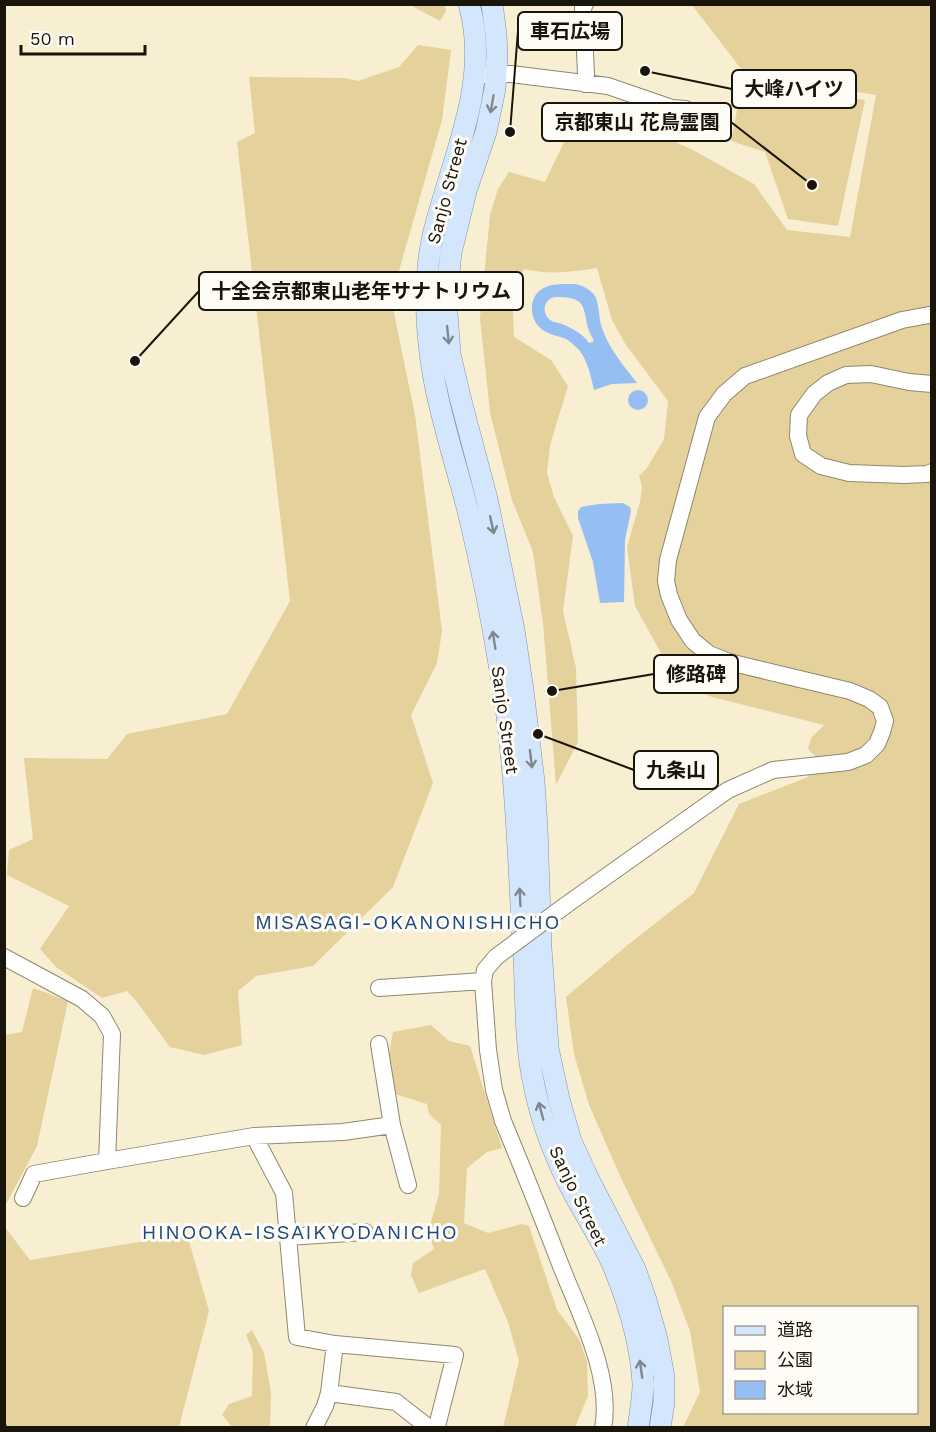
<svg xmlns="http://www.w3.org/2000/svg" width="936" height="1432" viewBox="0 0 936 1432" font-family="'Work Sans','Noto Sans JP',sans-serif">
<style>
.green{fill:#e4d19b;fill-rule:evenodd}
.water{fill:#95bef2;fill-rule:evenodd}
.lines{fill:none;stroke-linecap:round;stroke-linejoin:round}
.ferry{stroke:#1c5290;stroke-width:1.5;stroke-dasharray:8 6;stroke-linecap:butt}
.minor-casing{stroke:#90876d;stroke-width:18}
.major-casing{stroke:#8092a6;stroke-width:22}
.minor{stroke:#fff;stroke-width:16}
.major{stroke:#d4e6fb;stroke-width:21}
.minor-bridge-casing{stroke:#90876d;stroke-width:18;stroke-linecap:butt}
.minor-bridge{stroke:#fff;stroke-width:16}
.oneway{stroke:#80888f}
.labels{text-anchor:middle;stroke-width:6;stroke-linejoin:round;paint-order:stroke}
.street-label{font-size:18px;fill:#19150b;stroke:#fefcf6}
.neighbourhood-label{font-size:20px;letter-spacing:1.5px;fill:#1d497d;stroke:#fefcf6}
.leader{fill:none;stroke:#19150b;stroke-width:2}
.callout-dot{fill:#19150b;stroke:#fefcf6;stroke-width:2}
.callout{fill:#fefcf6;stroke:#19150b;stroke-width:2}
.callout-label{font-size:20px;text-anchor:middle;font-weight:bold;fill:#19150b}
</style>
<rect width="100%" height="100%" fill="#f8eed2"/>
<!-- green -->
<path class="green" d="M410 5H444L446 11 440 21Z
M692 5H931V1427H683L700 1392 690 1331 671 1281 622 1180 589 1105 574 1054 566 997 624 948 694 893 739 804 808 777 816 757 808 749 811 738 824 725 712 697 677 682 635 606 627 547 640 502 642 487 639 476 647 468 664 439 668 401 626 345 612 320 597 268C573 272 548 275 524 269L512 291 514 337 551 360 568 386 550 445 547 473 554 497 573 536 563 611 576 668 578 742 556 785 543 623 533 552 512 500 490 413 480 318 490 215 498 189 509 172 545 182 573 123 603 112 645 129 691 149 754 184 787 230 850 237 876 95 745 74ZM724 1308H916V1412H724Z
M418 45 451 50 442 120 391 299 415 415 442 631 437 663 411 715 433 783 393 887 313 966 256 976 238 991 242 1045 204 1055 170 1047 137 1002 127 991 102 998 56 967 40 949 69 906 7 875 9 850 33 839 24 758 107 759 127 734 227 714 290 601 237 142 255 133 249 77 345 78 358 81 399 67Z
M743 80 865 100 838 226 788 219 765 152 731 141Z
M33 988 68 1001 37 1146 5 1206V1035L22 1032Z
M431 1025 449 1041 470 1046 502 1148 487 1152 467 1168 464 1223 488 1233 522 1224 529 1226 557 1310 579 1339 587 1361 588 1396 575 1427H503L519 1361 508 1322 485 1269 419 1293 411 1275 413 1263 434 1249 428 1232 439 1194 441 1125 429 1114 427 1104 395 1094 389 1054 393 1032Z
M4 1226 30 1260 187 1234 209 1311 179 1427H5Z
M252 1330 264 1353 271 1392 270 1427H232L222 1415 229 1404 252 1396 253 1352 246 1335Z"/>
<!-- water -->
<path class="water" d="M575 284C584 286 590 289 595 296 600 306 598 317 602 328 609 349 624 366 637 383L612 384 594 390C591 377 588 362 580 351 576 347 571 342 566 339 559 336 551 335 544 331 533 324 529 310 534 298 542 282 560 284 575 284ZM560 297C586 298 583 307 588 328 589 332 592 337 594 341L589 343C583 334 572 328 562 324 558 323 552 322 549 319 543 314 543 303 550 299 552 297 557 297 560 297Z
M628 400a10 10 0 1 1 20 0a10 10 0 1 1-20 0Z
M623 503 630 507 631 511 625 540 624 602 600 603 593 562 578 518V511L581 507 599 504Z"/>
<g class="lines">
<!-- ferry -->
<path class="ferry" d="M4 1421 7 1428"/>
<!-- minor casing -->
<g class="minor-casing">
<path id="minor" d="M485 75 511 74 608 86 672 108 686 109
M585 84 586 74 583 8 585 4
M932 384 909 382 871 374 846 375 828 383 814 394 799 415 798 436 803 454 821 466 849 473 904 475 927 474 932 472
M566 905 728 790 773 770 848 762 866 755 877 744 882 732 885 721 880 707 869 699 850 691 729 662 709 654 693 641 679 620 669 595 666 581 668 560 707 417 724 394 745 376 902 320 929 315H932
M4 957 82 999 102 1016 112 1034 107 1161 254 1136 284 1193 297 1337 335 1344 329 1393 325 1406 314 1428
M496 957 485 970 483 981 488 1050 494 1090 503 1121C523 1169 542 1217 561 1266 579 1312 613 1377 603 1428
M379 988 483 981
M379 1044 392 1125 408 1185
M254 1136 343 1132 392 1125
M23 1198 34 1174 107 1161
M287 1237 365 1232
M329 1393 396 1402 428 1427 437 1426 455 1355 335 1344"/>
</g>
<!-- major casing -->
<g class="major-casing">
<path id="major" d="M469 4C492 85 449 163 432 240 423 286 426 334 434 379 442 422 456 465 467 507 484 576 497 646 507 716 517 797 519 877 524 958 526 997 525 1037 532 1075 539 1114 552 1151 570 1186 584 1214 603 1241 615 1270 629 1305 641 1346 643 1384 643 1398 640 1413 638 1428
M492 4 496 34 497 54 495 89 486 132 466 191 451 253 446 299 450 354 460 397 487 499 514 630 523 690 534 781 537 827 541 948 548 1048 559 1099 571 1141 588 1178 635 1269 646 1300 657 1339 664 1377V1402L660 1428"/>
</g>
<!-- minor -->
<use href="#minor" class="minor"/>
<!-- major -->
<use href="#major" class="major"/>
<!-- minor-bridge casing -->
<g class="minor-bridge-casing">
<path id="minor-bridge" d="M496 957 566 905"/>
</g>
<!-- minor-bridge -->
<use href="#minor-bridge" class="minor-bridge"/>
</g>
<!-- one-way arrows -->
<defs><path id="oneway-shaft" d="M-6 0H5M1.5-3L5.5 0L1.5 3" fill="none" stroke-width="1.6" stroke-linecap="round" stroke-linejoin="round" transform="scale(1.5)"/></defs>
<g class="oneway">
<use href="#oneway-shaft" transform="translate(492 104) rotate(100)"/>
<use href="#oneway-shaft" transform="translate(448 335) rotate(84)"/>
<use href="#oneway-shaft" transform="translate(492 525) rotate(78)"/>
<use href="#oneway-shaft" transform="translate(494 640) rotate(-99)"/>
<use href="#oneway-shaft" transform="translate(531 759) rotate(83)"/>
<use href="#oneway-shaft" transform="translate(520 897) rotate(-93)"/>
<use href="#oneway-shaft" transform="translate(541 1111) rotate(-105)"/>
<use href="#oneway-shaft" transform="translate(641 1369) rotate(-98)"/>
</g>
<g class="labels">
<!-- street labels -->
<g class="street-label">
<text transform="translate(447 191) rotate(-75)" y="6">Sanjo Street</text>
<text transform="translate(505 720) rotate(82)" y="6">Sanjo Street</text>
<text transform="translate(578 1196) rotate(64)" y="6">Sanjo Street</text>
</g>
<!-- neighbourhood labels -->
<g class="neighbourhood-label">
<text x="408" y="929">MISASAGI-OKANONISHICHO</text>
<text x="300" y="1239">HINOOKA-ISSAIKYODANICHO</text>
</g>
</g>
<!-- callouts -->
<path class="leader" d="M510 132L518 31M645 71L732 89M812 185L731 122M135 361L199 291M552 691L654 674M538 734L634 770"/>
<g class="callout-dot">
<circle cx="510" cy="132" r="6"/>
<circle cx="645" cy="71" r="6"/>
<circle cx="812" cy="185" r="6"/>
<circle cx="135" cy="361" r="6"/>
<circle cx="552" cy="691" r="6"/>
<circle cx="538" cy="734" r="6"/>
</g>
<g class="callout">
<rect x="518" y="12" width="104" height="38" rx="6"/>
<rect x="732" y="70" width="124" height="38" rx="6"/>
<rect x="542" y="103" width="189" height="38" rx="6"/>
<rect x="199" y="272" width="324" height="38" rx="6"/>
<rect x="654" y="655" width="84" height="38" rx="6"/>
<rect x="634" y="751" width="84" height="38" rx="6"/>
</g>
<g class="callout-label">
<text x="570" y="38">車石広場</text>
<text x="794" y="96">大峰ハイツ</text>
<text x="637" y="129">京都東山 花鳥霊園</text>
<text x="361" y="298">十全会京都東山老年サナトリウム</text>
<text x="696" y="681">修路碑</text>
<text x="676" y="777">九条山</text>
</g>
<!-- border -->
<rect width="936" height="1432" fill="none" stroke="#19150b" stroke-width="12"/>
<!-- legend -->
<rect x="723" y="1306" width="195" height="108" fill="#fefcf6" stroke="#a2a098" stroke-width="1.5"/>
<rect x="735" y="1326" width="30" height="9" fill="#d4e6fb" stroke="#a2a098" stroke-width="1.5"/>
<text x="777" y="1336" font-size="18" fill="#19150b">道路</text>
<rect x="735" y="1351" width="30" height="18" fill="#e4d19b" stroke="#a2a098" stroke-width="1.5"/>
<text x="777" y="1366" font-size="18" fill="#19150b">公園</text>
<rect x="735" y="1381" width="30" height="18" fill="#95bef2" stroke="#a2a098" stroke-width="1.5"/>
<text x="777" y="1396" font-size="18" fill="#19150b">水域</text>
<!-- scale -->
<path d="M21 45v9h124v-9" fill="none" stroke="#19150b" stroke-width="3"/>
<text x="30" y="45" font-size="18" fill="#19150b" stroke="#fefcf6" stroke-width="4.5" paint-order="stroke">50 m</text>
</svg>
